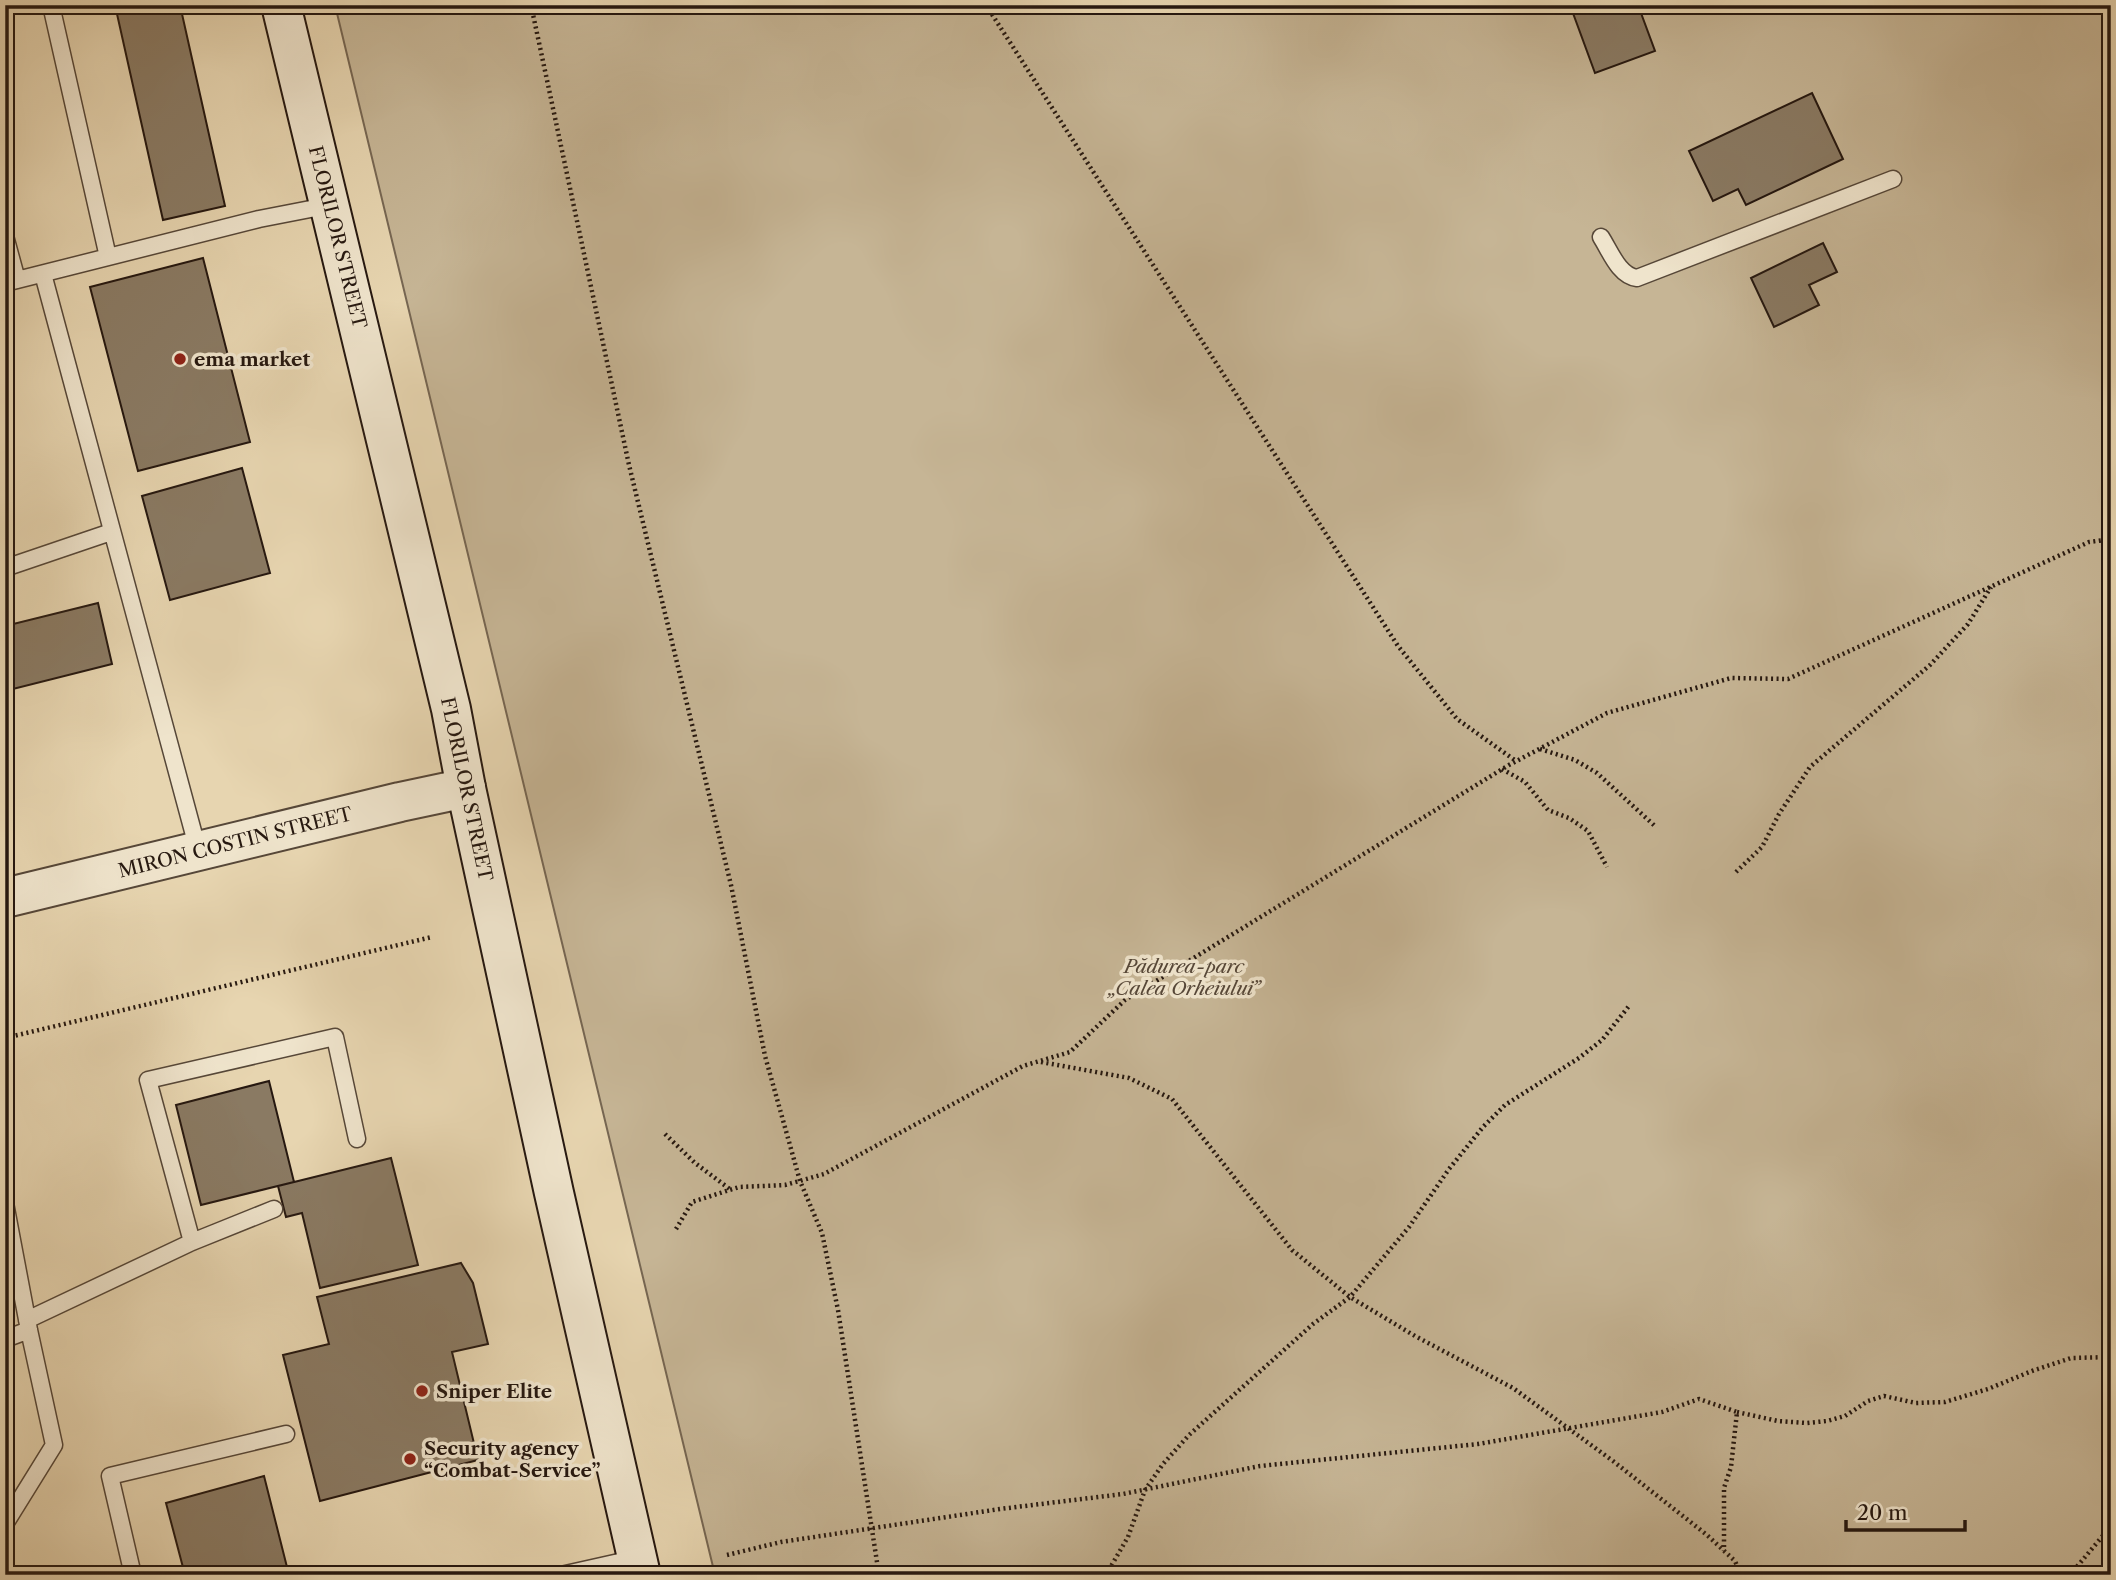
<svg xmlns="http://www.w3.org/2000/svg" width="2116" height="1580" viewBox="0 0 2116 1580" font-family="'Libre Caslon Text',serif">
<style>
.green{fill:#c6b595;stroke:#766652;stroke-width:2}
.building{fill:#8a7a63;stroke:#261810;stroke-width:2}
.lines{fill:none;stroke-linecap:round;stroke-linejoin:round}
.service-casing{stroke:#564738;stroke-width:19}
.tertiary-casing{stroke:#564738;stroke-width:42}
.secondary-casing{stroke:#261810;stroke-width:42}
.path{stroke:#261810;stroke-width:4.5;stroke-dasharray:2 3.5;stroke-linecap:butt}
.service{stroke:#efe4cc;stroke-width:16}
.tertiary{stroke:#efe4cc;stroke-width:38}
.secondary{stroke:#efe4cc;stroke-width:38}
.poi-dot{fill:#8f2418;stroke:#efe4cc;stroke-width:2.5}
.labels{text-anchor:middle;stroke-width:7;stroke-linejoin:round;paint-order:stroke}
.street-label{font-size:19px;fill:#261810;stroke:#efe4cc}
.poi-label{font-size:19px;font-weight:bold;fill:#261810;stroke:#efe4cc;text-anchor:start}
.park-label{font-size:19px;font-style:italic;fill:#564738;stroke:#efe4cc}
</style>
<rect width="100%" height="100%" fill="#e7d5b0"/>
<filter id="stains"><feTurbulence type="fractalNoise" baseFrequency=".00286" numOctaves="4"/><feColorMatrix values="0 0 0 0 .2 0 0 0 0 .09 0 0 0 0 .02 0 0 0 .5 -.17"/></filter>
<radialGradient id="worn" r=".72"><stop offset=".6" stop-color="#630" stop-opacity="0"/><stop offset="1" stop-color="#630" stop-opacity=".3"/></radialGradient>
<!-- green -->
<path class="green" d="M335 5H2111V1575H715Z"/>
<!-- building -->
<path class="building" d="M115 5H180L225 206 163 220Z
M1570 5H1638L1655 51 1595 73Z
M1812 93 1843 159 1746 205 1738 189 1713 201 1689 151Z
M1823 243 1837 272 1809 285 1819 305 1774 327 1751 278Z
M203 258 250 442 138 471 90 287Z
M242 468 270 573 170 600 142 496Z
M98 603 112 664 5 691V626Z
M269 1081 294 1182 201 1205 176 1105Z
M391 1158 418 1265 320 1288 302 1213 286 1217 278 1186Z
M461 1263 473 1283 488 1344 452 1352 478 1460 320 1501 283 1355 329 1344 317 1297Z
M264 1476 289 1575H185L166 1503Z"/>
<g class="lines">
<!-- service casing -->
<g class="service-casing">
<path id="service" d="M51 5 108 257
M5 236 17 280
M1601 237C1610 251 1619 276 1637 278L1893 179
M43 274 198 850
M5 283 259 219 331 205
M5 568 111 532
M5 1203 29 1330 54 1445 5 1524
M192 1242 148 1080 335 1037 357 1139
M27 1320 192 1242 274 1209
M5 1339 29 1330
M133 1575 110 1476 286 1434
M561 1575 637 1558"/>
</g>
<!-- tertiary casing -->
<g class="tertiary-casing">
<path id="tertiary" d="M5 898 400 802 466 788"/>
</g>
<!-- secondary casing -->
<g class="secondary-casing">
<path id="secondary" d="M281 5 451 709 466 788 554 1193 641 1575"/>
</g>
<!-- path -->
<path class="path" d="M531 5 629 465 731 885 765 1056 800 1181 822 1233 838 1310 879 1575
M986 5 1398 646 1457 719 1516 761
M1540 749 1575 760 1597 773 1656 827
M1502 769 1525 782 1548 810 1569 818 1588 831 1607 867
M1736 872 1762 847 1779 814 1810 767 1930 665 1968 624 1991 587
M5 1038 432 937
M1041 1062 1129 1078 1172 1099 1292 1250 1350 1297 1415 1336 1513 1388 1613 1461 1707 1535 1735 1561 1741 1575
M665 1134 695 1163 731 1190
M676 1229 692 1202 739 1187 785 1185 824 1174 1023 1066 1070 1052 1125 1000 1509 765 1607 713 1731 678 1788 679 2089 542 2111 539
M1737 1412 1778 1421 1807 1423 1827 1421 1845 1416 1868 1401 1884 1396 1916 1403 1945 1402 1988 1389 2032 1371 2071 1358 2111 1357
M727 1555 781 1542 1000 1509 1123 1494 1260 1466 1478 1444 1662 1412 1699 1399 1737 1412 1731 1467 1724 1488V1551
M1106 1575 1128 1537 1145 1490 1163 1464 1189 1435 1313 1324 1350 1297 1409 1227 1449 1169 1483 1127 1505 1105 1579 1058 1602 1040 1629 1006
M2070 1575 2111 1526"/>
<!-- service -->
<use href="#service" class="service"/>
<!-- tertiary -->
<use href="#tertiary" class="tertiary"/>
<!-- secondary -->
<use href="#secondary" class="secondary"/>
</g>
<!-- markers -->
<g class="poi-dot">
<circle cx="180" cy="359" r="7"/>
<circle cx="422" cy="1391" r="7"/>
<circle cx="410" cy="1459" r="7"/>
</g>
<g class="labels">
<!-- street labels -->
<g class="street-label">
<text transform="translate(338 237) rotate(76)" y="7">FLORILOR STREET</text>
<text transform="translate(467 789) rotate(78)" y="7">FLORILOR STREET</text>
<text transform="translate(235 842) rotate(-14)" y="7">MIRON COSTIN STREET</text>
</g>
<!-- poi labels -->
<g class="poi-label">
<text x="194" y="366">ema market</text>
<text x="436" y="1398">Sniper Elite</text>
<text x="424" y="1455">Security agency<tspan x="424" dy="22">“Combat-Service”</tspan></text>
</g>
<!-- park labels -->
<g class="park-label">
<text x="1184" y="973">Pădurea-parc<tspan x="1184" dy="22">„Calea Orheiului”</tspan></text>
</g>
</g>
<!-- margin -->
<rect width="2116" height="1580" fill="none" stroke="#e7d5b0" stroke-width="28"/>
<rect x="7" y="7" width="2102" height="1566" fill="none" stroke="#261810" stroke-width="3.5"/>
<rect x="14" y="14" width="2088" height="1552" fill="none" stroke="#261810" stroke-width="2"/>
<!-- scale -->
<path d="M1846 1520v10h119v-10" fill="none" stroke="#261810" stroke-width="3.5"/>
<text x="1857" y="1520" font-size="21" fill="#261810" stroke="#efe4cc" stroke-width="5" paint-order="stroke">20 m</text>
<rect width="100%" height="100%" filter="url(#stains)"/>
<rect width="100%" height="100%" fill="url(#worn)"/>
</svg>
